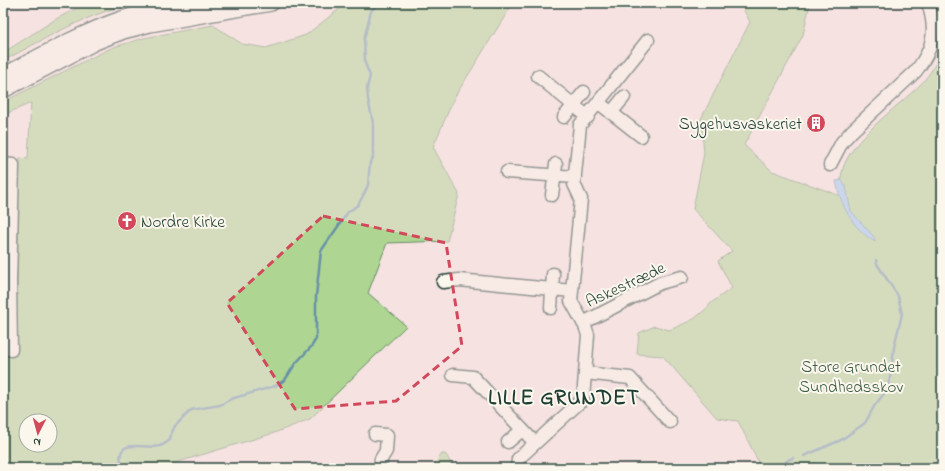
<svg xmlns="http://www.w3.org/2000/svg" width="945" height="471" viewBox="0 0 945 471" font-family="'Indie Flower',sans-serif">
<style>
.green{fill:#aed692;stroke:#668a63;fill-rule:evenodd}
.water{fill:#99c8f4;stroke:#6890a7}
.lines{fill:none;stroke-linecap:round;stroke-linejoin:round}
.stream{stroke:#6890a7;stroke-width:2.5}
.minor-casing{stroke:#1f3d34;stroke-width:15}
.major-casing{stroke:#1f3d34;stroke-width:18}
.minor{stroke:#fbf7ec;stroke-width:12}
.major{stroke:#fbf7ec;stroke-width:15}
.marked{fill:none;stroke:#d1495b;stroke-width:3;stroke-dasharray:8 5;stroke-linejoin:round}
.labels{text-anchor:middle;stroke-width:4;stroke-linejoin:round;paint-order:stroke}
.poi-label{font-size:17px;fill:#1f3d34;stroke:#fbf7ec;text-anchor:end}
.street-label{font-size:17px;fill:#1f3d34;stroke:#fbf7ec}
.park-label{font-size:17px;fill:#3c5c47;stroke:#fbf7ec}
.district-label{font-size:21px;font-weight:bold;letter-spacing:1px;fill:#1f3d34;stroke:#fbf7ec}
</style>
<rect width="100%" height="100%" fill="#f5e2e1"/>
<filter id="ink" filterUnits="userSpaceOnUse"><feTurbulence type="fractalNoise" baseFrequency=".025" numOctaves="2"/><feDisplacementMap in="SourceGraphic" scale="8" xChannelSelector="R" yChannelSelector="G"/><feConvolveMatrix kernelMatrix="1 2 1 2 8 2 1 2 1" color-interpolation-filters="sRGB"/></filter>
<g filter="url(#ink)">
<!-- green -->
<path class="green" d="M87 3H136C88 13 46 38 3 61V53L56 19Z
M347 3H513L454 98 433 147 459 194 447 241 387 243 368 293 406 326 310 419 274 433 171 464 168 468H3V344H16L20 158 28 159 31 103 3 115V102L111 48 144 38 213 25 242 44 266 48 306 35ZM26 421H50V445H26Z
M740 3H810L803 35 744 145 772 171 841 196C842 188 840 179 842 172 849 140 898 107 921 84 930 74 937 63 942 50V468H751L758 461 738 421 717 418 663 356 637 354 639 333 655 326 669 330 677 327 694 319 706 309 711 303 732 288 718 261 732 251 693 209 704 153 701 119 750 22Z
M442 454H445C449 457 448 460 451 463L448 468H435L434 465Z"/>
<!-- water -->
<path class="water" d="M842 180 846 187 851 211 875 238V242C852 228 841 206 836 181Z"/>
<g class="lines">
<!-- stream -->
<path class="stream" d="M804 456 841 440 865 423 875 405 887 390 891 373 894 347 902 314 898 296 877 264 876 260
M122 468C113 435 143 450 160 446 164 445 167 442 170 440L171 434 175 426 191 410 220 405 231 399 275 386 285 380 295 364 311 347 316 339V296L321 251 348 212 358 205 365 192 368 185 370 162 373 158V123L368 99 367 88 370 76 365 63 364 39 371 11 379 3
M780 468 788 460 793 458"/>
<!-- minor casing -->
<g class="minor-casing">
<path id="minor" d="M538 76 588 117
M599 103 641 136
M611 113 624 97
M564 117 584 92
M3 164 13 165 10 281 11 350
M830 165 842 142 852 131 916 71C934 48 937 30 928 3
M507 172 575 177
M552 195 556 164
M443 282 459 280 572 291
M551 308 553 274
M583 323 660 283 682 277
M585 373 630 378 670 422
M453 375 473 377 535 443
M375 434 387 435 386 451 381 459 380 468
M508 442 522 430
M517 468 518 459 583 399 588 335 585 326 571 301 581 199 574 184 580 125 648 40"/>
</g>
<!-- major casing -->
<g class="major-casing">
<path id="major" d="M3 76C41 56 79 34 119 20 147 10 178 8 207 3
M3 90 95 42 123 31 150 24 271 3"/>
</g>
<!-- minor -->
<use href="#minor" class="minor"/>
<!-- major -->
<use href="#major" class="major"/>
</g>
</g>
<!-- marked area -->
<path d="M0 0H945V471H0ZM323 216 446 243 462 346 396 401 295 409 227 303Z" fill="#f5e2e1" fill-opacity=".55" fill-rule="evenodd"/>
<path class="marked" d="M323 216 446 243 462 346 396 401 295 409 227 303Z"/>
<!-- icons -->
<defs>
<g id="building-disc" transform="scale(1)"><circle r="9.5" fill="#d1495b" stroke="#fbf7ec"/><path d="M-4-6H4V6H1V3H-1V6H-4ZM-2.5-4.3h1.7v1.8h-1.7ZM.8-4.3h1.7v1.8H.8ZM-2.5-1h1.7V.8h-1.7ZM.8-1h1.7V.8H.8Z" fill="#fff"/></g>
<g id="church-disc" transform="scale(1)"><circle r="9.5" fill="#d1495b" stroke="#fbf7ec"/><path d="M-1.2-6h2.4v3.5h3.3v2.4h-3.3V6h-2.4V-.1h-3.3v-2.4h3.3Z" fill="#fff"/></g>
</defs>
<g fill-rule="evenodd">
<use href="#building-disc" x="816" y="123"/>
<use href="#church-disc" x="127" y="221"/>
</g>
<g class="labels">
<!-- poi labels -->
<g class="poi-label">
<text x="802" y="129">Sygehusvaskeriet</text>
<text x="141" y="227" text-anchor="start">Nordre Kirke</text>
</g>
<!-- street labels -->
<g class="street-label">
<text transform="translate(625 284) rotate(-25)" y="6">Askestræde</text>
</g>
<!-- park labels -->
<g class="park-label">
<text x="851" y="372">Store Grundet<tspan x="851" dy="20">Sundhedsskov</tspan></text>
</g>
<!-- district labels -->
<g class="district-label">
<text x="564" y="404">LILLE GRUNDET</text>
</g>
</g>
<!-- margin -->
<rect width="945" height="471" fill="none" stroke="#fbf7ec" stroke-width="16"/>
<rect x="8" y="8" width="929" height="455" fill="none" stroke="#1f3d34" stroke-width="1.5" filter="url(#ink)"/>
<!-- north arrow -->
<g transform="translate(38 433) rotate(186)"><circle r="19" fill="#fbf7ec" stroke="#a3ada2"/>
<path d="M0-3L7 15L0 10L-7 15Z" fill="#d1495b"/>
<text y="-6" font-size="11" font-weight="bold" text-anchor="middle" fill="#1f3d34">N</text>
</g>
</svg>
